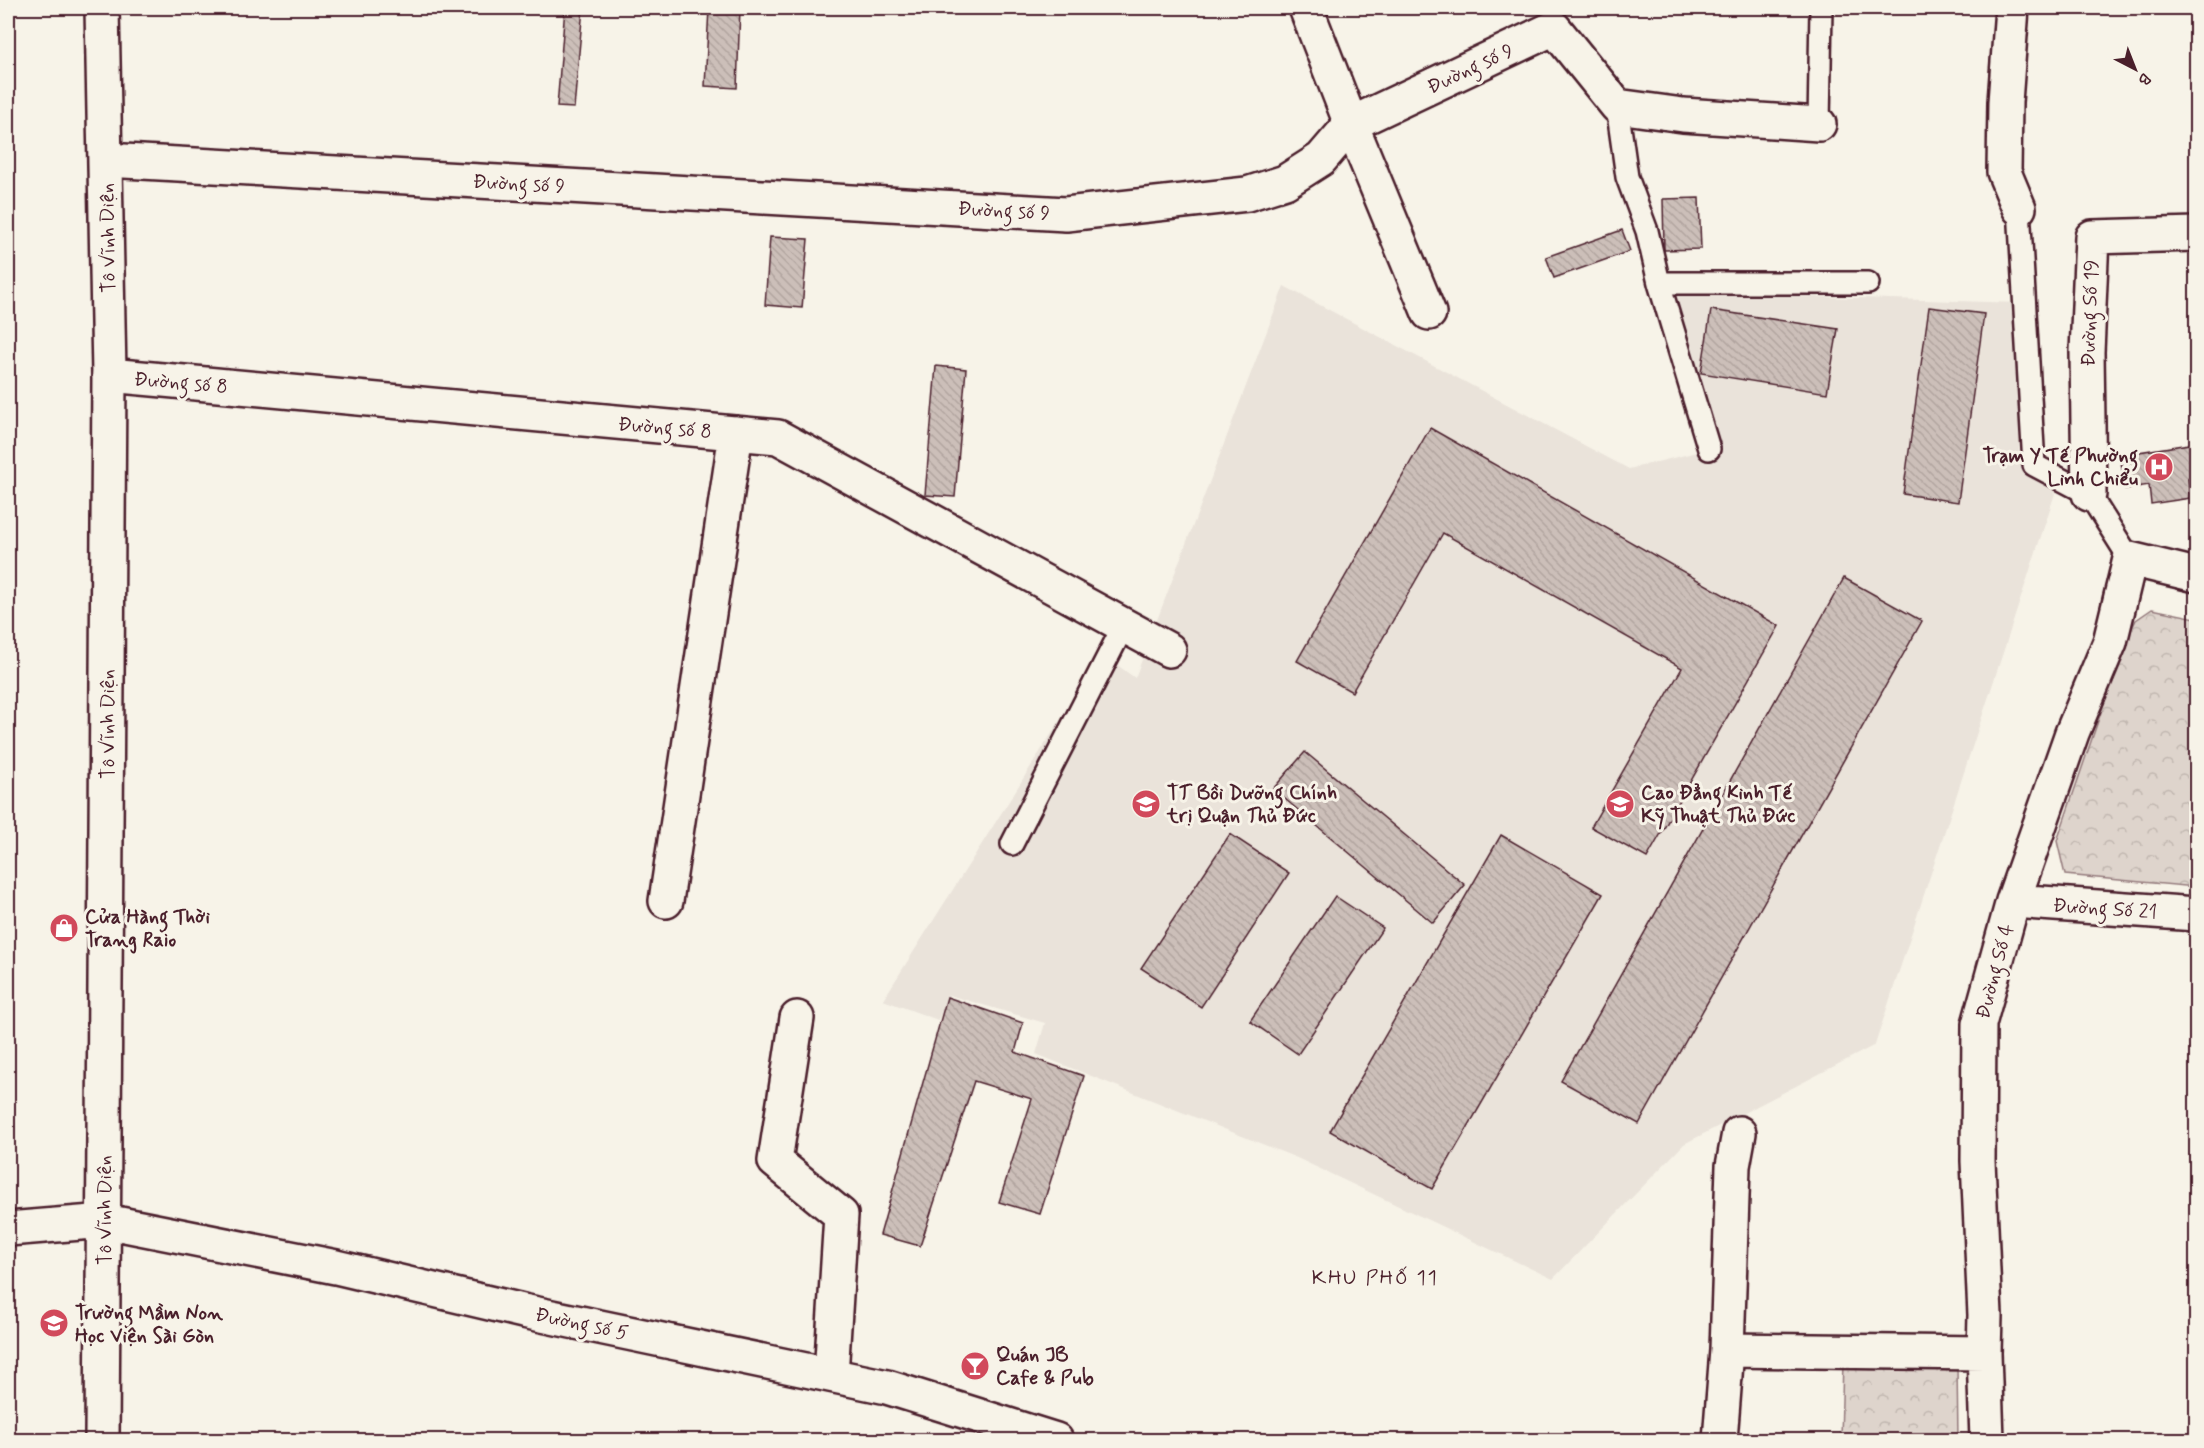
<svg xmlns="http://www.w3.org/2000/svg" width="2204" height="1448" viewBox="0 0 2204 1448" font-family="Mynerve,sans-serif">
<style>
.built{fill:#eae3da}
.park{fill:url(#park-crowns);stroke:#947a7c;stroke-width:1.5}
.building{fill:url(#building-back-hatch);stroke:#4a1f2b;stroke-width:1.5}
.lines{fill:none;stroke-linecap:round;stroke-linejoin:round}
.lane-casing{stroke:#4a1f2b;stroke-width:26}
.street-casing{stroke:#4a1f2b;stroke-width:38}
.secondary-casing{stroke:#4a1f2b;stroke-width:38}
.lane{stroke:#f7f3e8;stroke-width:21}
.street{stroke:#f7f3e8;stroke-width:33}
.secondary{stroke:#f7f3e8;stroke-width:33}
.labels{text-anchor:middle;stroke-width:6;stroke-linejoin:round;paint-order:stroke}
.street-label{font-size:20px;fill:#4a1f2b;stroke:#f7f3e8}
.poi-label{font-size:20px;font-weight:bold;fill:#4a1f2b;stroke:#f7f3e8;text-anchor:start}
.neighbourhood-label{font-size:21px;letter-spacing:1.5px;fill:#4a1f2b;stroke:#f7f3e8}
</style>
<defs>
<pattern id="park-crowns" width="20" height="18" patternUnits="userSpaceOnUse" patternTransform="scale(1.5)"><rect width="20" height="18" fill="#ded4cc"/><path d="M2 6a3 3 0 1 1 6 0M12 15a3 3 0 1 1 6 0" fill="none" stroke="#c0b6af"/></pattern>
<pattern id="building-back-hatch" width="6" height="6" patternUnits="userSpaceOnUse" patternTransform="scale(1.5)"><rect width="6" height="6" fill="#ccbfb9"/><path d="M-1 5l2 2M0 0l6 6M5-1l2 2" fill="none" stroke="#b1a49f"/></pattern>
</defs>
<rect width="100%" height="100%" fill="#f7f3e8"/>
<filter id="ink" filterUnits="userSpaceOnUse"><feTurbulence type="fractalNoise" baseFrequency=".0167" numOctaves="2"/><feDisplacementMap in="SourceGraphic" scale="12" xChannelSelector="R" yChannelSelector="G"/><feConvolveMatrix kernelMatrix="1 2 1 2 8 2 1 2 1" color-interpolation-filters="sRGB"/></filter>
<g filter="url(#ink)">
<!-- built -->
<path class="built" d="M1284 286 1629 469 1709 449 1666 292 2020 303 2019 462 2059 481 1875 1045 1684 1144 1553 1279 1297 1158 1036 1054 1045 1023 949 995 938 1020 883 1000 1102 654 1135 678Z"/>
<!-- park -->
<path class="park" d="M2152 609 2196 618V887L2065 875 2057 841 2125 642 2136 620Z
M1843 1361 1957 1367 1958 1440H1841Z"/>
<!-- building -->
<path class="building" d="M565 8H583L574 108 557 107Z
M709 8H740L737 88 705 86Z
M1699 198 1701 249 1664 250 1663 199Z
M1622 230 1630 251 1554 278 1546 257Z
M770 237 808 239 802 308 765 305Z
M1929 307 1984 314 1958 502 1903 494Z
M1711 310 1838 329 1827 393 1701 373Z
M936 366 966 369 955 497 925 495Z
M1430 428 1779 626 1647 858 1591 827 1682 668 1443 533 1352 692 1297 661Z
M2196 443V478L2188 479 2190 498 2151 504 2149 485 2125 489 2120 455Z
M1844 578 1922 621 1639 1124 1561 1081Z
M1305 752 1465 885 1433 923 1273 789Z
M1230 834 1289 873 1201 1007 1141 968Z
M1501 835 1603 894 1432 1189 1330 1131Z
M1335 896 1383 928 1298 1054 1250 1021Z
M947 997 1023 1023 1015 1052 1084 1076 1040 1214 999 1202 1032 1099 974 1081 920 1246 880 1235Z"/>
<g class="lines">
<!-- lane casing -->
<g class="lane-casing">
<path id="lane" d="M1617 106 1627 177 1647 231 1659 283 1709 449
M1819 124 1821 8
M2019 208 2034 465 2089 494 2130 559
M1659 283H1868
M1012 844 1124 625"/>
</g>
<!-- street casing -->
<g class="street-casing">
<path id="street" d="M1306 8 1351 124 1429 313
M2012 8 2005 102 2004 172 2019 208
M106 160 1066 214 1247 194 1285 182 1321 159 1351 124 1554 28 1617 106 1683 115 1819 124
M109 375 778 437 1169 650
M2089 494 2087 352 2092 237 2196 234
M666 901 736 433
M2013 901 2196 914
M797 1018 775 1161 841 1215 831 1375
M8 1229 105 1221 336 1267 523 1311 887 1387 1056 1440
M1727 1350 1733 1166 1739 1133
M1720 1440 1727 1350 1984 1353
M1987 1440 1984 1353 1985 1315 1978 1161 1979 1024 2013 901 2072 733 2110 642 2130 559 2196 575"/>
</g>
<!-- secondary casing -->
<g class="secondary-casing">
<path id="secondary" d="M102 1440 109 375 102 8"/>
</g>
<!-- lane -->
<use href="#lane" class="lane"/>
<!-- street -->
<use href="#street" class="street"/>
<!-- secondary -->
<use href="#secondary" class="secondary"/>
</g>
</g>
<!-- icons -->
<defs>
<g id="hospital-disc" transform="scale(1.5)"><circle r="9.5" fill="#d1495b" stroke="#f7f3e8"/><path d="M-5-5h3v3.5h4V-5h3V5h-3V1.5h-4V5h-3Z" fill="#fff"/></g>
<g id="school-disc" transform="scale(1.5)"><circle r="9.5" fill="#d1495b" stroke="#f7f3e8"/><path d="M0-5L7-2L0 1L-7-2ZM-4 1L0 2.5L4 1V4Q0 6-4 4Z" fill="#fff"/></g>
<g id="shop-disc" transform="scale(1.5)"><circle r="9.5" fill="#d1495b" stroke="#f7f3e8"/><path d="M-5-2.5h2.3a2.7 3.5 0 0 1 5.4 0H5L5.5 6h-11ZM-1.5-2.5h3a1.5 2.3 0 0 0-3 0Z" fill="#fff"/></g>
<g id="bar-disc" transform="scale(1.5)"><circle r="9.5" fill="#d1495b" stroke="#f7f3e8"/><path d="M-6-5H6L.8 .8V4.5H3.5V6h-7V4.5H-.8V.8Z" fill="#fff"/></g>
</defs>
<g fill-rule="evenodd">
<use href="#hospital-disc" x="2159" y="467"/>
<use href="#school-disc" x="1146" y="804"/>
<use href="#school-disc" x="1620" y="804"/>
<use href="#shop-disc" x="64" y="928"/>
<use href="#school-disc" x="54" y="1323"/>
<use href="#bar-disc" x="975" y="1366"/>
</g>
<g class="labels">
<!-- street labels -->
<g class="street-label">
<text transform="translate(1470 68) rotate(-25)" y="7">Đường số 9</text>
<text transform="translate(519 183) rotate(3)" y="7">Đường số 9</text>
<text transform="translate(1004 210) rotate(3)" y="7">Đường số 9</text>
<text transform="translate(107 238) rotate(-91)" y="7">Tô Vĩnh Diện</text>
<text transform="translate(2089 313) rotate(-88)" y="7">Đường Số 19</text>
<text transform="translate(181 382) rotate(5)" y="7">Đường số 8</text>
<text transform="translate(665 427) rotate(5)" y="7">Đường số 8</text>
<text transform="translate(107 724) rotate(-90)" y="7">Tô Vĩnh Diện</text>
<text transform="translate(2105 908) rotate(4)" y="7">Đường Số 21</text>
<text transform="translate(1994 971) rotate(-75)" y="7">Đường Số 4</text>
<text transform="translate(104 1210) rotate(-90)" y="7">Tô Vĩnh Diện</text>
<text transform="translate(582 1323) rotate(12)" y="7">Đường số 5</text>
</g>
<!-- poi labels -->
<g class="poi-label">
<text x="2138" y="462" text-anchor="end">Trạm Y Tế Phường<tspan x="2138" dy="23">Linh Chiểu</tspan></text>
<text x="1167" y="799">TT Bồi Dưỡng Chính<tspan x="1167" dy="23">trị Quận Thủ Đức</tspan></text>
<text x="1641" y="799">Cao Đẳng Kinh Tế<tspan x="1641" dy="23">Kỹ Thuật Thủ Đức</tspan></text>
<text x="85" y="923">Cửa Hàng Thời<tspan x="85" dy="23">Trang Raio</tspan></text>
<text x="75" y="1319">Trường Mầm Non<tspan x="75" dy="23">Học Viện Sài Gòn</tspan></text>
<text x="996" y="1361">Quán JB<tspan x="996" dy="23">Cafe &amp; Pub</tspan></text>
</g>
<!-- neighbourhood labels -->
<g class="neighbourhood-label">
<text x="1375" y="1284">KHU PHỐ 11</text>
</g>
</g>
<!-- margin -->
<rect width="2204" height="1448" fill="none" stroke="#f7f3e8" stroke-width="30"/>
<rect x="15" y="15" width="2174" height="1418" fill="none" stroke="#4a1f2b" stroke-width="2" filter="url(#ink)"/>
<!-- north arrow -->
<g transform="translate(2135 69) rotate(138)" stroke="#f7f3e8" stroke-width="4.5" paint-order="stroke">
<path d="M0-4.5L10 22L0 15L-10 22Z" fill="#4a1f2b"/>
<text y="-9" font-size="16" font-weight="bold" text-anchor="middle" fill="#4a1f2b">B</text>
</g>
</svg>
